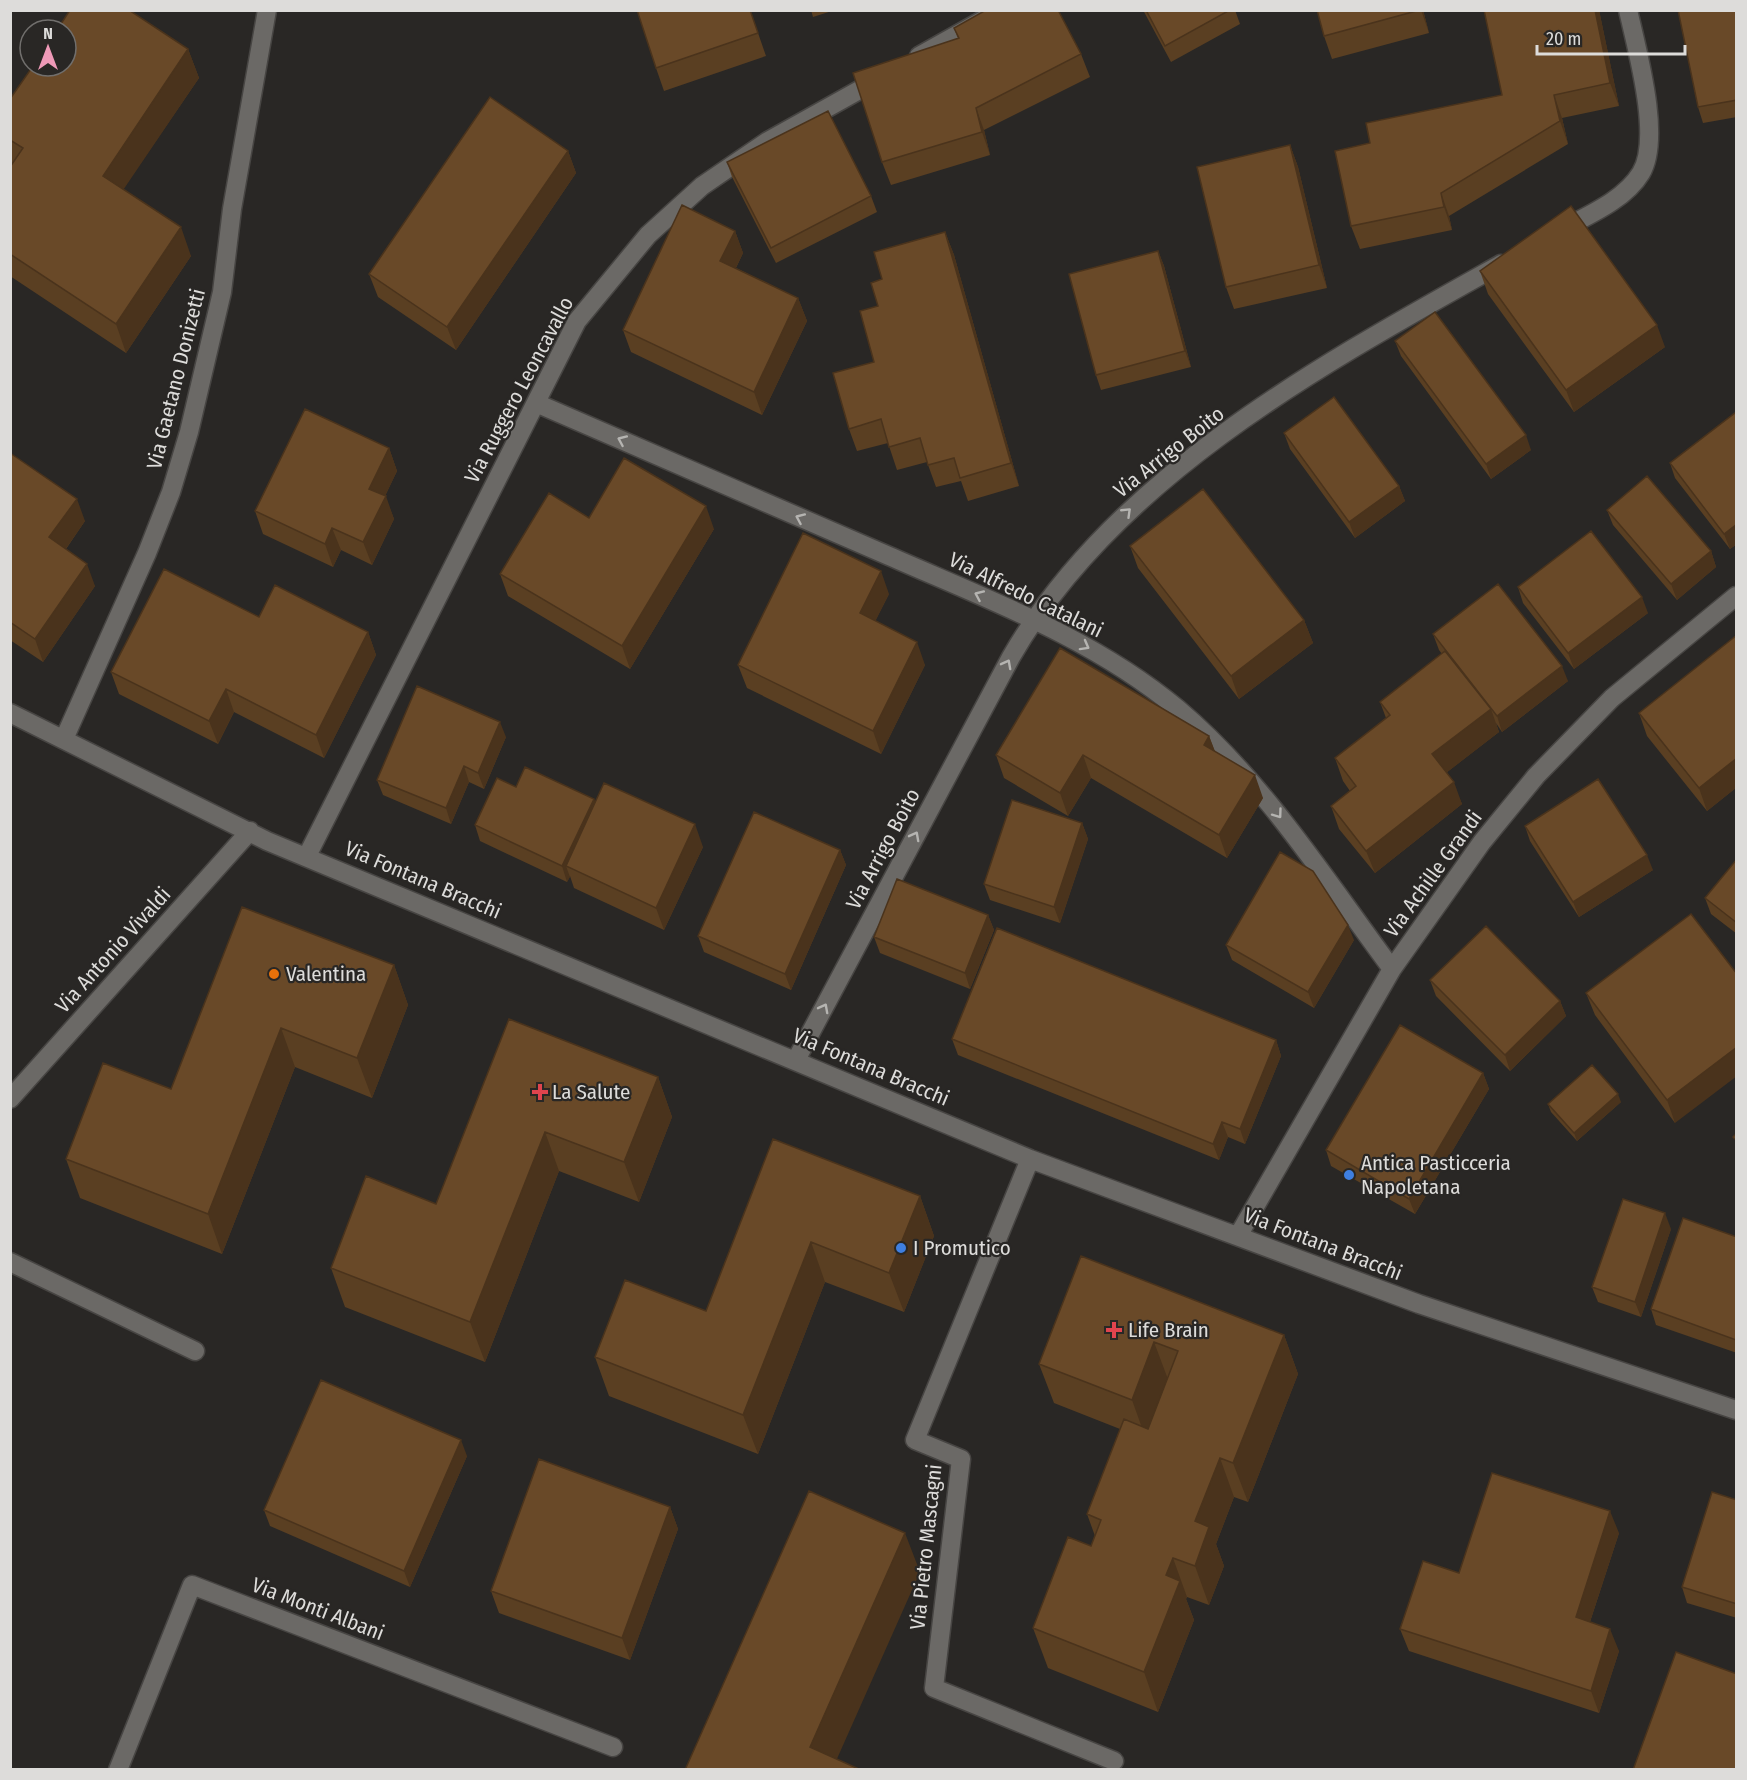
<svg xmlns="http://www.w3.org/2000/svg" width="1747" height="1780" viewBox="0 0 1747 1780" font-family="'Fira Sans Condensed',sans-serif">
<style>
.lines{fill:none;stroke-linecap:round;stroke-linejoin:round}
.minor-casing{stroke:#474543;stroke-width:21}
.minor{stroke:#6b6966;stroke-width:18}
.wall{fill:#5a3f22}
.shaded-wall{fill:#4a331c}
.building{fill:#694928;stroke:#4a331c;stroke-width:1.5}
.oneway{stroke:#b5b4b1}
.food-dot{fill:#e8710a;stroke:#292725;stroke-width:2}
.health-dot{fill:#e0444e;stroke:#292725;stroke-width:2}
.shop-dot{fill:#3f7fe0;stroke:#292725;stroke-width:2}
.labels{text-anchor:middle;stroke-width:4.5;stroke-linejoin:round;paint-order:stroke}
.street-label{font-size:21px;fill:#dddcda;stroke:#292725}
.poi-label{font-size:21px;fill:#dddcda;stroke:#292725;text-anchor:start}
</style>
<rect width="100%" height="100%" fill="#292725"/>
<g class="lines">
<!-- minor casing -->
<g class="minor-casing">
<path id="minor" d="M919 56 1001 10
M1559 231C1586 216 1624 201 1641 173 1662 138 1637 50 1628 10
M536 403C654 454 772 505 889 556 989 600 1093 638 1178 709 1264 782 1325 879 1392 969
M10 713 267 841 1030 1159 1419 1304 1736 1410
M64 739 147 553 171 492 189 432 222 292 232 209 267 10
M307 856 577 321 648 235 702 186 768 141 879 79
M796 1060 1011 657C1115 476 1324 363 1501 264
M10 1099 250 831
M1030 1159 915 1440 961 1459 934 1688 1114 1761
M1238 1236 1392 969 1482 842 1536 776 1612 698 1736 596
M10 1262 195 1351
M118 1770 192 1585 613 1747"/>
</g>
<!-- minor -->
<use href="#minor" class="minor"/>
</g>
<!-- wall -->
<path class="wall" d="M750 10 766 56 664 91 656 68Z
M811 10H835L813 17Z
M1143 10H1235L1240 24 1171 62Z
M1317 10H1423L1429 33 1332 59 1324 36Z
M1484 10H1599L1619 106 1562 118 1568 144 1449 216 1452 230 1360 249 1351 226 1502 95Z
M1737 10V117L1703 123 1698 107Z
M954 28 1081 54 1090 77 984 130 990 155 891 185 882 162 958 39Z
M188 49 199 78 123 189 191 256 126 353 10 276V167L13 164 10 162V99Z
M1290 145 1298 167 1327 288 1234 309 1226 287Z
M568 151 576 173 456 350 378 297 369 274Z
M727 162 871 196 877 212 776 263 732 177Z
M735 231 743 253 736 268 798 298 807 321 762 415 631 352 623 330Z
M945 232 954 255 1019 486 968 501 961 481 936 487 927 462 897 470 888 443 857 451 849 429 874 362 878 306 882 279Z
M1158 251 1164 266 1191 367 1101 390 1096 375Z
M1480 271 1665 347 1574 412 1488 294Z
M1395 341 1531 450 1491 479 1401 356Z
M1737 414V544L1730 549 1675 478 1670 463Z
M1284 433 1399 486 1405 501 1355 538 1290 449Z
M389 448 397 471 385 496 394 519 372 565 341 550 333 567 263 534 255 511Z
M10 453 85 521 66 549 95 586 43 662 10 640Z
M1607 510 1711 551 1716 567 1677 600 1613 525Z
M589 518 714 529 630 669 508 596 500 574Z
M1130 546 1304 620 1313 643 1239 699 1138 568Z
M1518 587 1648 613 1574 669 1523 603Z
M889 594 875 621 925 665 881 754 747 688 738 665Z
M259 617 368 632 376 655 324 758 234 712 218 744 119 694 111 672Z
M1433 634 1568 681 1502 732 1496 723 1499 732 1447 772 1462 804 1375 873 1339 829 1331 806 1350 791 1343 781 1335 758 1386 718 1380 702 1442 654 1439 650Z
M1737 635V787L1707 811 1647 736 1639 713Z
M1209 736 1215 752 1263 798 1227 858 1091 778 1068 816 1004 778 996 755Z
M506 737 484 789 469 782 451 824 383 795 377 780Z
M516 787 594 799 595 803 703 847 664 930 574 888 570 876 567 882 480 841 475 825Z
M1082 823 1088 839 1060 923 990 900 984 884Z
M1525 826 1653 870 1579 917 1530 841Z
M840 850 846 865 791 990 704 952 698 936Z
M1737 859V934L1711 914 1705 898Z
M1691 914 1675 1123 1595 1015 1586 993Z
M988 915 994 930 970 989 880 953 874 937Z
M1354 940 1314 1008 1232 960 1226 945Z
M394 965 408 1005 372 1098 295 1067 222 1254 80 1198 66 1159 171 1089Z
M1430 980 1560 1001 1566 1016 1510 1071 1436 996Z
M509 1019 658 1077 672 1117 639 1202 559 1171 485 1362 345 1307 331 1268 436 1204Z
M952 1039 1276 1040 1281 1056 1245 1144 1228 1137 1219 1160 958 1055Z
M1483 1073 1489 1089 1415 1214 1331 1166 1326 1150Z
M1621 1102 1577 1141 1551 1112 1548 1104Z
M773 1139 920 1196 934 1236 904 1312 825 1282 758 1454 609 1396 595 1357 706 1311Z
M1671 1229 1641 1317 1598 1302 1592 1287Z
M1737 1237V1353L1656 1325 1651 1309Z
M1081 1256 1284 1335 1298 1374 1248 1502 1234 1497 1216 1544 1224 1566 1209 1605 1187 1597 1186 1599 1194 1620 1158 1712 1048 1668 1033 1628 1091 1546 1095 1536 1087 1514 1120 1429 1054 1403 1039 1364Z
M467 1456 410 1587 270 1526 264 1510Z
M1737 1500V1618L1687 1603 1682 1587Z
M670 1507 678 1529 630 1660 499 1613 491 1591Z
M1619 1533 1590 1622 1619 1651 1599 1713 1409 1651 1400 1629 1459 1573Z"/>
<!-- shaded-wall -->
<path class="shaded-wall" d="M1421 10H1423L1429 33Z
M1595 10H1599L1619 106 1610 83Z
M188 49 199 78 113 205 103 176Z
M1554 95 1562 118 1568 144 1560 121Z
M976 108 984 130 990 155 982 132Z
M1290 145 1298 167 1327 288 1319 265Z
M568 151 576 173 456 350 447 327Z
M1441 193 1449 216 1452 230 1444 207Z
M181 227 191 256 126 353 116 324Z
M735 231 743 253 728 284 720 261Z
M945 232 954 255 1019 486 1011 463Z
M1158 251 1164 266 1191 367 1185 351Z
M798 298 807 321 762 415 754 392Z
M1657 325 1665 347 1574 412 1566 390Z
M1526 435 1531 450 1491 479 1486 464Z
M389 448 397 471 378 511 369 489Z
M1399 486 1405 501 1355 538 1349 522Z
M386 496 394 519 372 565 363 542Z
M77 499 85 521 58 560 49 537Z
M706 506 714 529 630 669 622 646Z
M1737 524V544L1730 549 1724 534Z
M332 528 341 550 333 567 325 544Z
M1711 551 1716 567 1677 600 1671 584Z
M87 564 95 586 43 662 35 639Z
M881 571 889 594 868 636 860 613Z
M1642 597 1648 613 1574 669 1568 653Z
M1304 620 1313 643 1239 699 1231 676Z
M368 632 376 655 324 758 316 735Z
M917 642 925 665 881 754 873 731Z
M1562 666 1568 681 1502 732 1497 716Z
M226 689 234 712 218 744 209 721Z
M1491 709 1499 732 1441 777 1432 754Z
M500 722 506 737 484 789 478 773Z
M1209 736 1218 759 1204 745Z
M1083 755 1091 778 1068 816 1060 793Z
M1737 758V787L1707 811 1699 788Z
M464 766 469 782 451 824 446 808Z
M1255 775 1263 798 1227 858 1219 835Z
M1454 782 1462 804 1375 873 1366 851Z
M594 799 600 814 566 866 570 877 567 882 562 866Z
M1082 823 1088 839 1060 923 1054 907Z
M695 824 703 847 664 930 656 908Z
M840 850 846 865 791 990 785 974Z
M1647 855 1653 870 1579 917 1573 902Z
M988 915 994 930 970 989 965 973Z
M1348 925 1354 940 1314 1008 1308 992Z
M394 965 408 1005 372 1098 357 1058Z
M1560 1001 1566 1016 1510 1071 1505 1055Z
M281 1028 295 1067 222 1254 208 1214Z
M1276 1040 1281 1056 1245 1144 1240 1129Z
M1737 1047V1076L1675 1123 1667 1100Z
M1483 1073 1489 1089 1415 1214 1409 1199Z
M658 1077 672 1117 639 1202 624 1162Z
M1618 1094 1621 1102 1577 1141 1574 1133Z
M1222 1122 1228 1137 1219 1160 1213 1144Z
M545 1132 559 1171 485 1362 470 1322Z
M920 1196 934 1236 904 1312 889 1273Z
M1665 1213 1671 1229 1641 1317 1635 1302Z
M811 1242 825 1282 758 1454 743 1415Z
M1284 1335 1298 1374 1248 1502 1233 1463Z
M1154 1342 1169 1382 1146 1439 1132 1400Z
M461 1440 467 1456 410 1587 404 1571Z
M1220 1458 1234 1497 1216 1544 1224 1566 1209 1605 1195 1566V1521Z
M670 1507 678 1529 630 1660 622 1638Z
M1610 1511 1619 1533 1584 1640 1576 1617Z
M905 1533 920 1572 832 1770 810 1747Z
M1173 1558 1187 1597 1186 1599 1194 1620 1158 1712 1144 1672 1166 1575Z
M1610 1629 1619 1651 1599 1713 1591 1691Z"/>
<!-- building -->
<path class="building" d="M70 10H129L188 49 103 176 181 227 116 324 10 254V167L23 148 10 140V99L33 66H66V30H57Z
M637 10H750L758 33 656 68Z
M986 10H1058L1081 54 976 108 982 132 882 162 853 73 959 38 954 28Z
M1146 10H1230L1165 46Z
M1317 10H1420L1324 36Z
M1484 10H1595L1610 83 1554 95 1560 121 1441 193 1444 207 1351 226 1335 151 1370 143 1366 123 1502 95Z
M1678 10H1737V100L1698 107Z
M490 97 568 151 447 327 369 274Z
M828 111 871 196 771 248 727 162Z
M1290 145 1319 265 1226 287 1197 167Z
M682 205 735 231 720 261 798 298 754 392 623 330Z
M1571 206 1657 325 1566 390 1480 271Z
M945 232 1011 463 960 478 954 458 928 465 920 438 889 447 881 419 849 429 833 373 874 362 860 311 878 306 871 283 882 279 874 252Z
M1158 251 1185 351 1096 375 1069 274Z
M1435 312 1526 435 1486 464 1395 341Z
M1334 397 1399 486 1349 522 1284 433Z
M305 409 389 448 369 489 386 496 363 542 332 528 325 544 255 511Z
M1735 413 1737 414V524L1724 534 1670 463Z
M10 453 77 499 49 537 87 564 35 639 10 622Z
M624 458 706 506 622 646 500 574 549 493 589 518Z
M1647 476 1711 551 1671 584 1607 510Z
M1203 489 1304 620 1231 676 1130 546Z
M1591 531 1642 597 1568 653 1518 587Z
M803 533 881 571 860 613 917 642 873 731 738 665Z
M164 569 259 617 275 585 368 632 316 735 226 689 209 721 111 672Z
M1498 584 1562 666 1497 716 1433 634Z
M1737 635V758L1699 788 1639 713Z
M1060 648 1209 736 1204 745 1255 775 1219 835 1083 755 1060 793 996 755Z
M1445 651 1491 709 1432 754 1454 782 1366 851 1331 806 1356 786 1335 758 1390 715 1380 702Z
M417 686 500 722 478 773 464 766 446 808 377 780Z
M525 767 594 799 562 866 475 825 497 778 516 787Z
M1598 779 1647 855 1573 902 1525 826Z
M604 783 695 824 656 908 566 866Z
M1012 800 1082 823 1054 907 984 884Z
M754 812 840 850 785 974 698 936Z
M1280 852 1313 871 1348 925 1308 992 1226 945Z
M1737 859V923L1705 898Z
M897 879 988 915 965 973 874 937Z
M242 907 394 965 357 1058 281 1028 208 1214 66 1159 103 1063 171 1089Z
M1691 914 1737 974V1047L1667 1100 1586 993Z
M1486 926 1560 1001 1505 1055 1430 980Z
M997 928 1276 1040 1240 1129 1222 1122 1213 1144 952 1039Z
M509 1019 658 1077 624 1162 545 1132 470 1322 331 1268 366 1176 436 1204Z
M1400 1025 1483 1073 1409 1199 1326 1150Z
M1592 1065 1618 1094 1574 1133 1548 1104Z
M1737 1133V1141L1733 1137Z
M773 1139 920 1196 889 1273 811 1242 743 1415 595 1357 625 1280 706 1311Z
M1623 1199 1665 1213 1635 1302 1592 1287Z
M1683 1218 1737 1237 1736 1340 1651 1309Z
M1081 1256 1284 1335 1233 1463 1220 1458 1195 1521 1209 1527 1195 1566 1173 1558 1166 1575 1180 1581 1144 1672 1033 1628 1068 1537 1091 1546 1101 1520 1087 1514 1124 1419 1148 1429 1178 1351 1154 1342 1132 1400 1039 1364Z
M321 1380 461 1440 404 1571 264 1510Z
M539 1459 670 1507 622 1638 491 1591Z
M1492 1473 1610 1511 1576 1617 1610 1629 1591 1691 1400 1629 1423 1561 1459 1573Z
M809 1491 905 1533 810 1747 861 1770H685Z
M1712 1492 1737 1500V1604L1682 1587Z
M1676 1652 1737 1674V1770H1633Z"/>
<!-- one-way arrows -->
<defs><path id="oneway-chevron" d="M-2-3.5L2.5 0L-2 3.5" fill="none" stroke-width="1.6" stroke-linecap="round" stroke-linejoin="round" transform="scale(1.5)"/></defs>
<g class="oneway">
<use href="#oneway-chevron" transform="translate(622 440) rotate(-156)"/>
<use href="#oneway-chevron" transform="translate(1127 512) rotate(-44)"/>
<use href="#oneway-chevron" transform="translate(800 518) rotate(-156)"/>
<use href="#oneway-chevron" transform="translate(979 595) rotate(-156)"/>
<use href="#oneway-chevron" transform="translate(1085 646) rotate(29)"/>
<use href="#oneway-chevron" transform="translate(1007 664) rotate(-62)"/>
<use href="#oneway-chevron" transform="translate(1278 814) rotate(54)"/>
<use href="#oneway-chevron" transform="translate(915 836) rotate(-62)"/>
<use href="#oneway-chevron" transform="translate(824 1008) rotate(-62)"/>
</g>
<!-- markers -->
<circle class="food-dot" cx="274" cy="974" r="6"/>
<g class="health-dot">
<path d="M537 1083h6v6h6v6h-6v6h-6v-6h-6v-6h6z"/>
<path d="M1111 1321h6v6h6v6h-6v6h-6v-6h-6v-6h6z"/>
</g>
<g class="shop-dot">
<circle cx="1349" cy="1175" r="6"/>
<circle cx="901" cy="1248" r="6"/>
</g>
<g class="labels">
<!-- street labels -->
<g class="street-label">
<text transform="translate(176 379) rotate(-76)" y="7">Via Gaetano Donizetti</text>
<text transform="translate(519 390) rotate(-62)" y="7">Via Ruggero Leoncavallo</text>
<text transform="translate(1169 452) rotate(-38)" y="7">Via Arrigo Boito</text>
<text transform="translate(1026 595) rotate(26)" y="7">Via Alfredo Catalani</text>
<text transform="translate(883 849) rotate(-62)" y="7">Via Arrigo Boito</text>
<text transform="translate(1433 874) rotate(-54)" y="7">Via Achille Grandi</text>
<text transform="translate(423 880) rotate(23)" y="7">Via Fontana Bracchi</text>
<text transform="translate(113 950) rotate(-48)" y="7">Via Antonio Vivaldi</text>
<text transform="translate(871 1067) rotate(23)" y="7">Via Fontana Bracchi</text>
<text transform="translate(1323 1244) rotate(21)" y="7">Via Fontana Bracchi</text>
<text transform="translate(926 1547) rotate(-84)" y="7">Via Pietro Mascagni</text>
<text transform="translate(318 1609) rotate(21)" y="7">Via Monti Albani</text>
</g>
<!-- poi labels -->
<g class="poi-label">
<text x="286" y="981">Valentina</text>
<text x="552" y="1099">La Salute</text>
<text x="1361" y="1170">Antica Pasticceria<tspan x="1361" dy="24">Napoletana</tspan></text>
<text x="913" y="1255">I Promutico</text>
<text x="1128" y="1337">Life Brain</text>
</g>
</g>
<!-- border -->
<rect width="1747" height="1780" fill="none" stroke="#dddcda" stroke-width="24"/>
<!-- north arrow -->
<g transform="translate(48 48)"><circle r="28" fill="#292725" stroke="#716f6d" stroke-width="1.5"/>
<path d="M0-4.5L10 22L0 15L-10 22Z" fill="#ef9ab8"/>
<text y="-9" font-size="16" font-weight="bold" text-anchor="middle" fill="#dddcda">N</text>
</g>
<!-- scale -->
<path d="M1537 45v9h148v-9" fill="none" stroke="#dddcda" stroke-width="3"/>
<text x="1546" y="45" font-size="18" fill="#dddcda" stroke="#292725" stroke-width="4.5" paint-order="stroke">20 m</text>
</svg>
